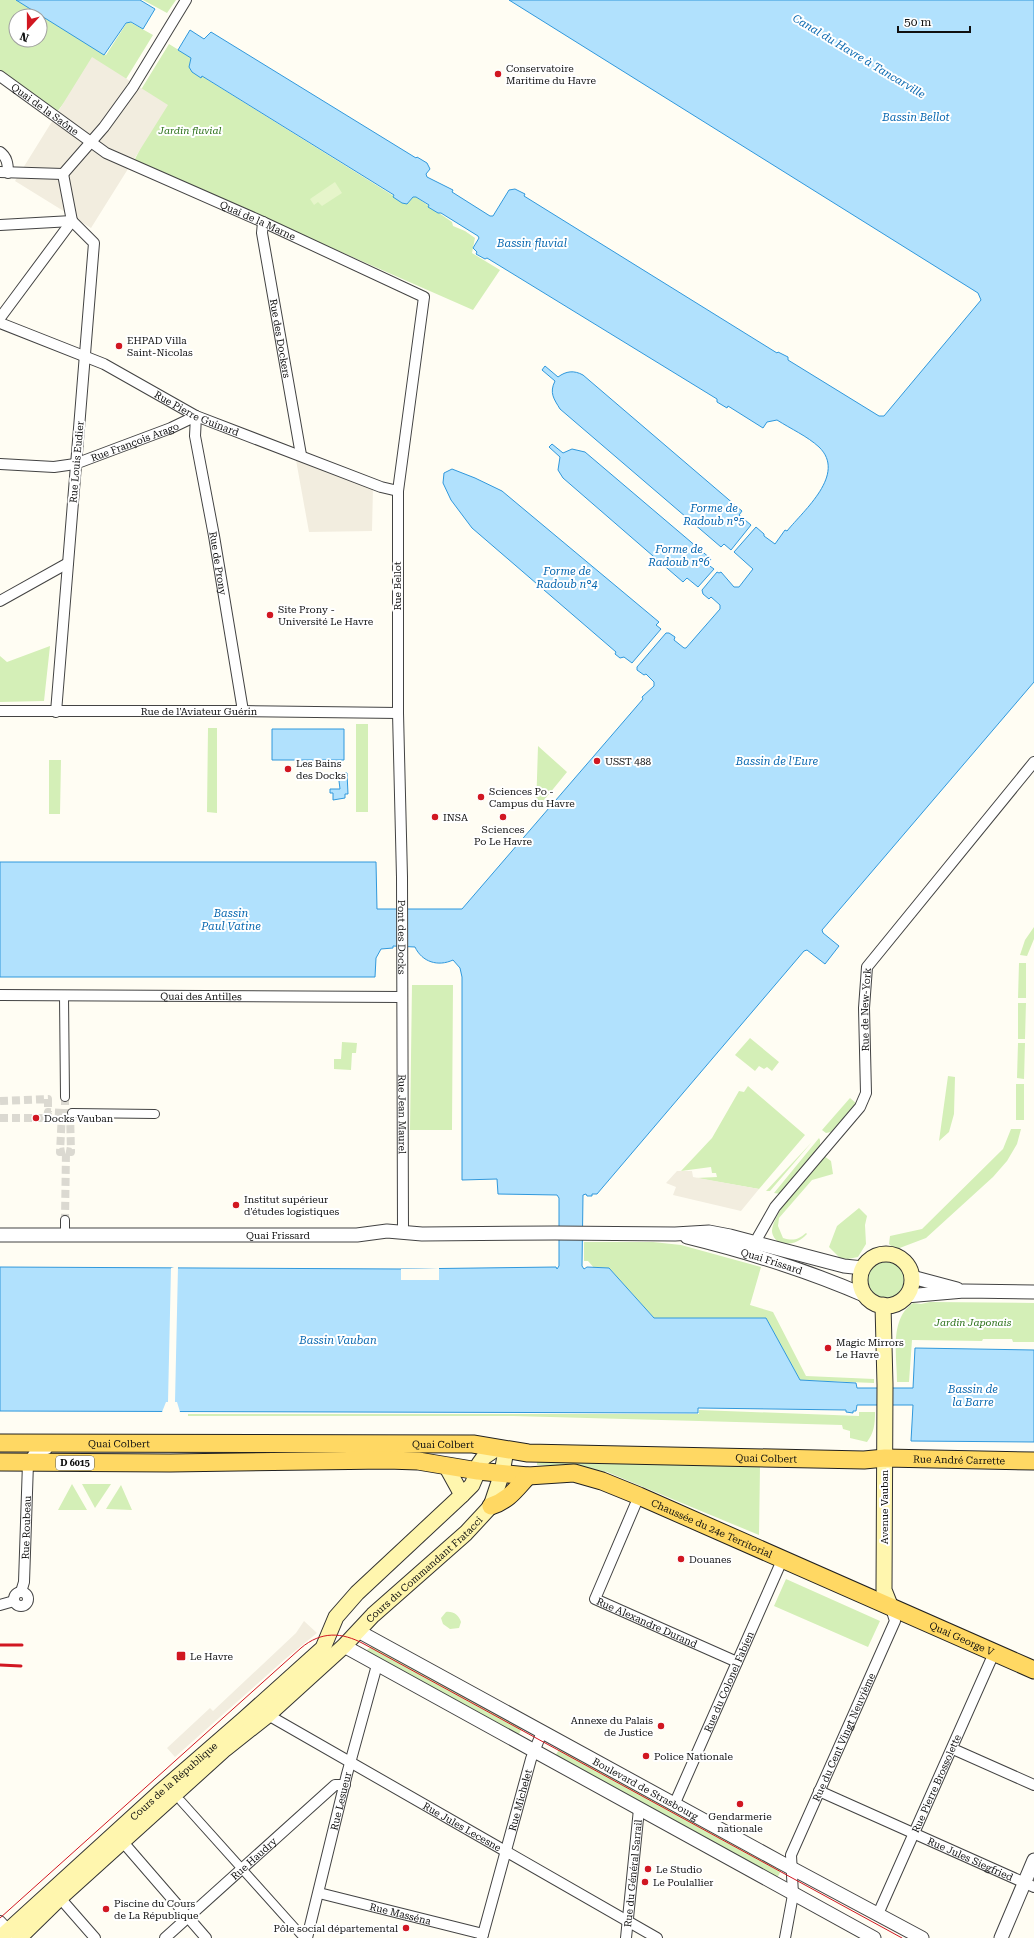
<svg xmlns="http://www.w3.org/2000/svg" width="1034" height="1938" viewBox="0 0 1034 1938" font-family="'Roboto Serif',serif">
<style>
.green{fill:#d4efb7;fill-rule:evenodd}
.pitch{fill:#e6f5ca}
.plaza{fill:#f2eddf}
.water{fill:#b1e1fd;stroke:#3098dc}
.pier{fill:#fffdf3}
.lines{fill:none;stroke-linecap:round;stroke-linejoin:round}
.pedestrian-tunnel{stroke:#dbd9d1;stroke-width:8;stroke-dasharray:8 4;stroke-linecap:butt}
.pedestrian-casing{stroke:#434343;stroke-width:10}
.minor-casing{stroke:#434343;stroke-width:12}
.tertiary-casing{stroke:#434343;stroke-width:15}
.secondary-casing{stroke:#323232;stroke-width:17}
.primary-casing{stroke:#212121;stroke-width:19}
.pedestrian{stroke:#fff;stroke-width:8}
.minor{stroke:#fff;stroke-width:10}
.tertiary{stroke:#fff;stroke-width:13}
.secondary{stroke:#fff6ae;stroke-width:15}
.primary{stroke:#ffd863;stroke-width:17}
.tram{stroke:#d11721;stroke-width:1}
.rail{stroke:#d11721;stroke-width:3}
.poi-dot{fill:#d11721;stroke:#fff;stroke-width:1.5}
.labels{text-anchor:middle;stroke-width:4;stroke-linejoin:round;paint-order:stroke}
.shield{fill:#fff;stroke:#585858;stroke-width:1}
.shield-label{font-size:9px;font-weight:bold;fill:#101010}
.poi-label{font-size:10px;fill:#101010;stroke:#fff;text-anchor:start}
.street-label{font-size:10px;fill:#101010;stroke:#fff}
.park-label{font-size:10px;font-style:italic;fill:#2a7018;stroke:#fff}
.water-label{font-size:11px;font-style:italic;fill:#0a69b1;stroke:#fff}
</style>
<rect width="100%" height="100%" fill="#fffdf3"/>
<!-- green -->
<path class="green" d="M0 0H16L106 55 128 21 153 35 126 79 67 99 57 112 0 70ZM16 16H40V40H16Z
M143 0H176L167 13Z
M169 44 190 57 191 60 189 65 192 70 405 203H408L413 197H416L452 222 453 226 465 231 475 238 472 253 500 270 473 310 134 161 140 149 114 127 142 88Z
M50 646 44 701 0 702V656L7 662Z
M356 724H368V812H356Z
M208 728H217V813L207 812Z
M538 746 567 772 536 810Z
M49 760H61L60 814H49Z
M1034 927V939L1027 956 1020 955 1025 940Z
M1019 963H1026V998H1018Z
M412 985H453L452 1130H410Z
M1018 1003H1026L1025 1039H1018Z
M750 1038 779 1062 772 1071 767 1067 764 1069 759 1066 755 1071 735 1055Z
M342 1042 357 1043 356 1053H352L351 1070 334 1069V1059H341Z
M1018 1043H1025L1024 1079 1017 1078Z
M948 1076 955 1077 954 1114 949 1132 939 1141Z
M1016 1084H1024V1120H1016Z
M748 1086 805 1135 759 1189 696 1178 717 1177 716 1173H712L711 1167 681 1171 712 1138 739 1091 744 1092Z
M850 1098 856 1103 831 1132 826 1133 822 1130Z
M1011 1129H1021L1017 1144 1007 1161 993 1177 926 1238 897 1249 892 1247 889 1244 890 1236 922 1229 1003 1149Z
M819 1138 820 1140V1146L781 1194 774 1193Z
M812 1142 770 1191H766Z
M824 1156 831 1161 833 1174 812 1180 779 1218 778 1226 783 1238C793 1241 798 1240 806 1233L807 1234C799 1243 791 1244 780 1244 776 1240 772 1236 772 1231 773 1211 811 1172 824 1156Z
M859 1208 867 1216 865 1225 866 1244 858 1257 848 1259 840 1258 829 1247 837 1226Z
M584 1242H653L681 1245 761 1267 750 1305 773 1312 806 1376 874 1379V1383L800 1380 766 1318H654L609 1268 595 1269 588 1261H584Z
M868 1280a18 18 0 1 1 36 0a18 18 0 1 1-36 0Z
M930 1302 1034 1303V1342H1013L1012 1339H983L982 1341 912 1340 909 1382H897C897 1357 889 1319 913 1303L921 1304Z
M699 1410 859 1416V1412H875C875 1424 874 1433 867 1442L850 1438V1431L843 1429 842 1425 513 1416H188V1414H699Z
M537 1457 760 1466 759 1535 607 1472 581 1467 537 1465Z
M72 1484 87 1510H58Z
M82 1484H111L95 1508Z
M121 1485 132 1510 106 1509Z
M786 1579 880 1621 868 1647 774 1606Z
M446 1612C453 1611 459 1615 461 1622L459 1628 450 1629 443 1624 441 1618Z
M374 1644 523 1726 517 1738 362 1654Z
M561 1746 783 1867 776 1880 554 1758Z"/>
<!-- pitch -->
<path class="pitch" d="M335 182 342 193 322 206 318 202 314 205 310 199Z"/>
<!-- plaza -->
<path class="plaza" d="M92 57 168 105 91 228 15 181Z
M296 460 373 487 372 531 309 532Z
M677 1171H692L693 1177 759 1189 741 1211 673 1195 676 1187 666 1183Z
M304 1621 317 1633 284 1660 175 1757 167 1748 210 1708 213 1711 296 1633Z"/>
<!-- water -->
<path class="water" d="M16 0H140L155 9 143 29 131 22 126 23 104 55Z
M509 0H1034V682L822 930 823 933 839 946 825 964 807 950 804 951 597 1194H592V1196H587L586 1194 583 1195 582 1266 584 1269 587 1267 609 1268 654 1318H766L800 1380 856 1383 857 1388H913L915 1348 1034 1350V1442L911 1441 913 1405H857L856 1411H853V1413L846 1412V1410L698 1408V1413L0 1411V1267L401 1269 556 1267 557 1269 559 1266V1198L557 1195 498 1194 497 1179 462 1180V977L460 968 453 960C438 967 422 962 415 947L393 946V948L381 949 376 958 375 977H0V862H376L377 909H462L643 699 642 697 654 686V682L646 674 644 675 637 670V667L666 633H669L675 637 674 640 684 648H686L720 609V605L711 597 709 599 703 594 702 590 717 572 719 573 721 572 734 587H739L753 569 734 552 756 527 764 534V536L775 544 785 530 787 531C804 510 847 474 819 447 807 436 791 429 777 420L767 422 763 428 728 406 727 408 717 402V399L487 258 485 259 476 254 477 252 473 248 479 238 478 236 441 213H438L428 207 429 205 416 197H413L407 204 402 203 393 197 394 195 202 76 201 78 192 72 189 67 191 58 178 50 190 30 204 39 211 32 416 158 417 157 427 163 430 169 426 174 427 177 453 190 452 192 490 216H493L509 190 515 189 525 194 524 196 777 353 778 352 788 357V360L879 416H884L981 300 978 293Z
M545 366 558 377C566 371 574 370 583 375L742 511 739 515 751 525 731 550 724 544 721 547 560 409C554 399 549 393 555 381L542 370Z
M552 444 563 453 572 449 585 452 711 559 707 564 714 569 698 587 687 578 683 582 563 478 558 470 560 457 549 447Z
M452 469 475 478 502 491 659 622 656 625 661 629 632 663 624 657 620 658 615 654 616 652 472 528 451 500 443 483 444 473Z
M272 729H344V760H272Z
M338 773H347L348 794H345V798L333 800V793H330V789H340Z"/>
<!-- pier -->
<path class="pier" d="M174 1267H178L175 1402H177L180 1412H162L166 1402H168L171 1268Z
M439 1268V1280H401V1269Z"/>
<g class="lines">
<!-- pedestrian-tunnel -->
<path class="pedestrian-tunnel" d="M65 1097V1113
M0 1101 48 1099V1112
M62 1113 60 1152 66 1151 65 1220
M0 1118H47L48 1112 65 1113
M66 1151 71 1152 70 1113"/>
<!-- pedestrian casing -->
<g class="pedestrian-casing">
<path id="pedestrian" d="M64 996 65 1097
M72 1113 155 1114
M65 1236V1220
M181 1801 304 1938"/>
</g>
<!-- minor casing -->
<g class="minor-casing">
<g id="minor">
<path id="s1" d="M0 76 106 153 263 222 424 297 398 491V713L402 877 403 1232"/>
<path d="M0 152C7 157 8 164 8 173"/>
<path d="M0 172 63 174"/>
<path d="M63 174 104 127 133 87 186 0"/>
<path id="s2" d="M263 222 262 233 301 455"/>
<path d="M0 225 72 221 94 243 56 712"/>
<path d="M0 318 72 221 63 174"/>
<path id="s3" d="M0 323 104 364 196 416 381 487 398 491"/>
<path id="s4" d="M0 464 54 467 75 464 171 428 196 416 195 436 214 536 243 711"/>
<path d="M0 601 68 563"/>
<path id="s5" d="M0 711H243L398 713"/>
<path id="s6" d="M0 995 402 997"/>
<path id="s7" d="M755 1249 758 1237 775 1207 860 1107 866 1093 864 1008 867 967 1034 762"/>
<path id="s8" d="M639 1496 595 1599 737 1662"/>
<path id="s9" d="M21 1592 24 1582 28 1463 36 1450 47 1449"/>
<circle cx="21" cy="1599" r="7"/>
<path d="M0 1605 14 1601"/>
<path id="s10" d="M268 1715 657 1938"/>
<path d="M953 1749 1034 1785"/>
<path id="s11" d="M819 1791 1034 1887"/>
<path id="s12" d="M674 1805 783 1558"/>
<path d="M122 1841 206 1938"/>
<path id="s13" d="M319 1893 483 1934"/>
<path d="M60 1898 95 1938"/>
<path id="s14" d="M878 1914 994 1653"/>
<path d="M0 1921 13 1935"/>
<path id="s15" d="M165 1938 335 1785H345"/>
<path id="s16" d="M307 1938 347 1774 377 1665"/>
<path id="s17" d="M482 1938 531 1759 542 1732"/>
<path id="s18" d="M626 1938 639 1809"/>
<path id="s19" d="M785 1938 793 1895 791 1855 895 1621 890 1605"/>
</g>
</g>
<!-- tertiary casing -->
<g class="tertiary-casing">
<g id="tertiary">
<path id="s20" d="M0 1235H357L387 1231 422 1234 555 1233 675 1234 709 1232 730 1236 844 1266 863 1268"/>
<path id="s21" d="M687 1237C748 1252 809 1271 866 1296"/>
<path d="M912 1277 957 1289"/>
<path d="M906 1296 964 1291 1034 1292"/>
<path id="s22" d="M358 1631 780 1862 922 1938"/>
<path d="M344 1646 874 1938"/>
<path d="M1001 1938 1034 1860"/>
</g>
</g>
<!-- secondary casing -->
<g class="secondary-casing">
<g id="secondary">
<circle cx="886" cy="1280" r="26"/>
<path d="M883 1305 885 1385 884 1590 890 1605"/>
<path d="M446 1466 462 1495"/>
<path id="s23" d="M0 1938 159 1793 243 1720 323 1648 336 1617 357 1593 462 1495 472 1485 478 1471 479 1464 484 1457 497 1448"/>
<path id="s24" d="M19 1938 60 1898 225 1749 268 1715 344 1646 373 1615 466 1533 491 1506 502 1473 506 1450"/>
</g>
</g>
<!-- primary casing -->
<g class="primary-casing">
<g id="primary">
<path id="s25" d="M0 1443 473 1444 528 1453 864 1460 885 1458 1034 1461"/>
<path id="s26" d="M0 1462 170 1463 387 1460 418 1461 478 1471 528 1476 574 1473 602 1481 639 1496 1034 1670"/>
<path d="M491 1506C509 1500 515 1490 528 1476"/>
</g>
</g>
<!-- pedestrian -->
<use href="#pedestrian" class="pedestrian"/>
<!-- minor -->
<use href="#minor" class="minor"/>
<!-- tertiary -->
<use href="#tertiary" class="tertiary"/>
<!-- secondary -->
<use href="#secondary" class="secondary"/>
<!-- primary -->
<use href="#primary" class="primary"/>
<!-- tram -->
<path class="tram" d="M0 1918 301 1648C321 1631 342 1632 364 1644L902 1938"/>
<!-- rail -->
<path class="rail" d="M0 1645H22
M0 1665 21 1666"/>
</g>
<!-- markers -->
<g class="poi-dot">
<circle cx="498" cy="74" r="4"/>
<circle cx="119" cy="346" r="4"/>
<circle cx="270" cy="615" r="4"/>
<circle cx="597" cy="761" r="4"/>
<circle cx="288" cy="769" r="4"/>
<circle cx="481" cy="797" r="4"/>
<circle cx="435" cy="817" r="4"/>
<circle cx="503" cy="817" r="4"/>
<circle cx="36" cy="1118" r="4"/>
<circle cx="236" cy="1205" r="4"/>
<circle cx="828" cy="1348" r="4"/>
<circle cx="681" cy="1559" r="4"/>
<rect x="176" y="1651" width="10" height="10" rx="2"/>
<circle cx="661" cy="1726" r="4"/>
<circle cx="646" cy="1756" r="4"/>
<circle cx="740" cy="1804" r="4"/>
<circle cx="648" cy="1869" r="4"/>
<circle cx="645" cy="1882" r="4"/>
<circle cx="106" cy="1909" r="4"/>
<circle cx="406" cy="1928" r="4"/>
</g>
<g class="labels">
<!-- shield labels -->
<rect class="shield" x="56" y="1456" width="38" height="14" rx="3"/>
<g class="shield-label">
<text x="75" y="1466">D 6015</text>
</g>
<!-- poi labels -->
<g class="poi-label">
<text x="506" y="72">Conservatoire<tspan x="506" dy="12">Maritime du Havre</tspan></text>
<text x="127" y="344">EHPAD Villa<tspan x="127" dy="12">Saint-Nicolas</tspan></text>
<text x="278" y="613">Site Prony -<tspan x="278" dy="12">Université Le Havre</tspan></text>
<text x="605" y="765">USST 488</text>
<text x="296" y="767">Les Bains<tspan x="296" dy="12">des Docks</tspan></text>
<text x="489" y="795">Sciences Po -<tspan x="489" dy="12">Campus du Havre</tspan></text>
<text x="443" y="821">INSA</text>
<text x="503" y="833" text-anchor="middle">Sciences<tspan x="503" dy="12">Po Le Havre</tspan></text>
<text x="44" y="1122">Docks Vauban</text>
<text x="244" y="1203">Institut supérieur<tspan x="244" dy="12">d'études logistiques</tspan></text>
<text x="836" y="1346">Magic Mirrors<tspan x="836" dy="12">Le Havre</tspan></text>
<text x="689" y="1563">Douanes</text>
<text x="190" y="1660">Le Havre</text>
<text x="653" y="1724" text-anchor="end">Annexe du Palais<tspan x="653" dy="12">de Justice</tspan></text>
<text x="654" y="1760">Police Nationale</text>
<text x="740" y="1820" text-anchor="middle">Gendarmerie<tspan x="740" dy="12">nationale</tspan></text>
<text x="656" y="1873">Le Studio</text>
<text x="653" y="1886">Le Poulallier</text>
<text x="114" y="1907">Piscine du Cours<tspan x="114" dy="12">de La République</tspan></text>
<text x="398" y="1932" text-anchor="end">Pôle social départemental</text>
</g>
<!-- street labels -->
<g class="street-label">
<text dy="4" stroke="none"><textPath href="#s1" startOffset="56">Quai de la Saône</textPath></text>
<text dy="4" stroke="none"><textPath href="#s1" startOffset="297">Quai de la Marne</textPath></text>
<text dy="4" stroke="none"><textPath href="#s2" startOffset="118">Rue des Dockers</textPath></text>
<text dy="4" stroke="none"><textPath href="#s3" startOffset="217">Rue Pierre Guinard</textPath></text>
<text dy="4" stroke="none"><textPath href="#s4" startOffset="139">Rue François Arago</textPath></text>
<text transform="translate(76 462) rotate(-85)" y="4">Rue Louis Eudier</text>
<text dy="4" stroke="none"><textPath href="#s4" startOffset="355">Rue de Prony</textPath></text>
<text transform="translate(397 586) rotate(-90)" y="4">Rue Bellot</text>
<text dy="4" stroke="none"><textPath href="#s5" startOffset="199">Rue de l'Aviateur Guérin</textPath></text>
<text dy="4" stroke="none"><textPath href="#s1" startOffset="1122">Pont des Docks</textPath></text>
<text dy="4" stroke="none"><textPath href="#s6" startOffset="201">Quai des Antilles</textPath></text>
<text dy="4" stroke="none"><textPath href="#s7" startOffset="277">Rue de New-York</textPath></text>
<text dy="4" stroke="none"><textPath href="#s1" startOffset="1299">Rue Jean Maurel</textPath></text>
<text dy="4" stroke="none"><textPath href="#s20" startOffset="278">Quai Frissard</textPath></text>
<text dy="4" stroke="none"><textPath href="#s21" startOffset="88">Quai Frissard</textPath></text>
<text dy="4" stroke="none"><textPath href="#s25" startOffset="119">Quai Colbert</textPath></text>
<text dy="4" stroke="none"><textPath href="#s25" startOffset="443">Quai Colbert</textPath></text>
<text dy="4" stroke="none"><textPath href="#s25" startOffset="767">Quai Colbert</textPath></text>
<text dy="4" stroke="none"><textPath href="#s25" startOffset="960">Rue André Carrette</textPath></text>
<text transform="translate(884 1507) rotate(-90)" y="4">Avenue Vauban</text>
<text dy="4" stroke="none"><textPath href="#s9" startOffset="65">Rue Roubeau</textPath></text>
<text dy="4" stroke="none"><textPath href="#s26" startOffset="724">Chaussée du 24e Territorial</textPath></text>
<text dy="4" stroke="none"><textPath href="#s24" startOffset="548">Cours du Commandant Fratacci</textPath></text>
<text dy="4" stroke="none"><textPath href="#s8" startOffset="169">Rue Alexandre Durand</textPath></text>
<text dy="4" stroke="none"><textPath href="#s26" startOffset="997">Quai George V</textPath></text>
<text dy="4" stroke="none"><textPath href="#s12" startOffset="135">Rue du Colonel Fabien</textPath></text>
<text dy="4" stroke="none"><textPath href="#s19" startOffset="213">Rue du Cent Vingt Neuvième</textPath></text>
<text dy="4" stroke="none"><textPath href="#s23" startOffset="234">Cours de la République</textPath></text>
<text dy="4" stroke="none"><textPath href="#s14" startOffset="143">Rue Pierre Brossolette</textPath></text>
<text dy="4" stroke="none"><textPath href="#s22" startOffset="328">Boulevard de Strasbourg</textPath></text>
<text dy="4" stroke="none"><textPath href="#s17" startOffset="143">Rue Michelet</textPath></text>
<text dy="4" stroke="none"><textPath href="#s16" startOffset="141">Rue Lesueur</textPath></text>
<text dy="4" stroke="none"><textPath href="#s10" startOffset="224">Rue Jules Lecesne</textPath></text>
<text dy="4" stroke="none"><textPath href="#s15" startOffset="119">Rue Haudry</textPath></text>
<text dy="4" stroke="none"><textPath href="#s11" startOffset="166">Rue Jules Siegfried</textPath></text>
<text dy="4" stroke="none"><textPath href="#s18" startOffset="65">Rue du Général Sarrail</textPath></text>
<text dy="4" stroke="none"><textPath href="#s13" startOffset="84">Rue Masséna</textPath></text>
</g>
<!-- park labels -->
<g class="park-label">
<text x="190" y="134">Jardin fluvial</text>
<text x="973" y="1326">Jardin Japonais</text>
</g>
<!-- water labels -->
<g class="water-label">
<text transform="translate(859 56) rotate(31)" y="4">Canal du Havre à Tancarville</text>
<text x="916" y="121">Bassin Bellot</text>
<text x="532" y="247">Bassin fluvial</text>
<text x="714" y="512">Forme de<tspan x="714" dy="13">Radoub n°5</tspan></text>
<text x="679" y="553">Forme de<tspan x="679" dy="13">Radoub n°6</tspan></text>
<text x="567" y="575">Forme de<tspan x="567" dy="13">Radoub n°4</tspan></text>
<text x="777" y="765">Bassin de l'Eure</text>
<text x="231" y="917">Bassin<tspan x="231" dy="13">Paul Vatine</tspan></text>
<text x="338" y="1344">Bassin Vauban</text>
<text x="973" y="1393">Bassin de<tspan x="973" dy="13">la Barre</tspan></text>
</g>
</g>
<!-- north arrow -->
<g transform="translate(28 28) rotate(201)"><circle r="19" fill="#ffffff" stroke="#9f9f9f"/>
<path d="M0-3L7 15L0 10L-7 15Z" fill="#d11721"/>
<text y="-6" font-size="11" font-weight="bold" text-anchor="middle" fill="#101010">N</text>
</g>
<!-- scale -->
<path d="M898 26v6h72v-6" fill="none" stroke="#101010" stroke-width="2"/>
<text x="904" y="26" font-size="12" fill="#101010" stroke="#ffffff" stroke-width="3" paint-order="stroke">50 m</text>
</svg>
